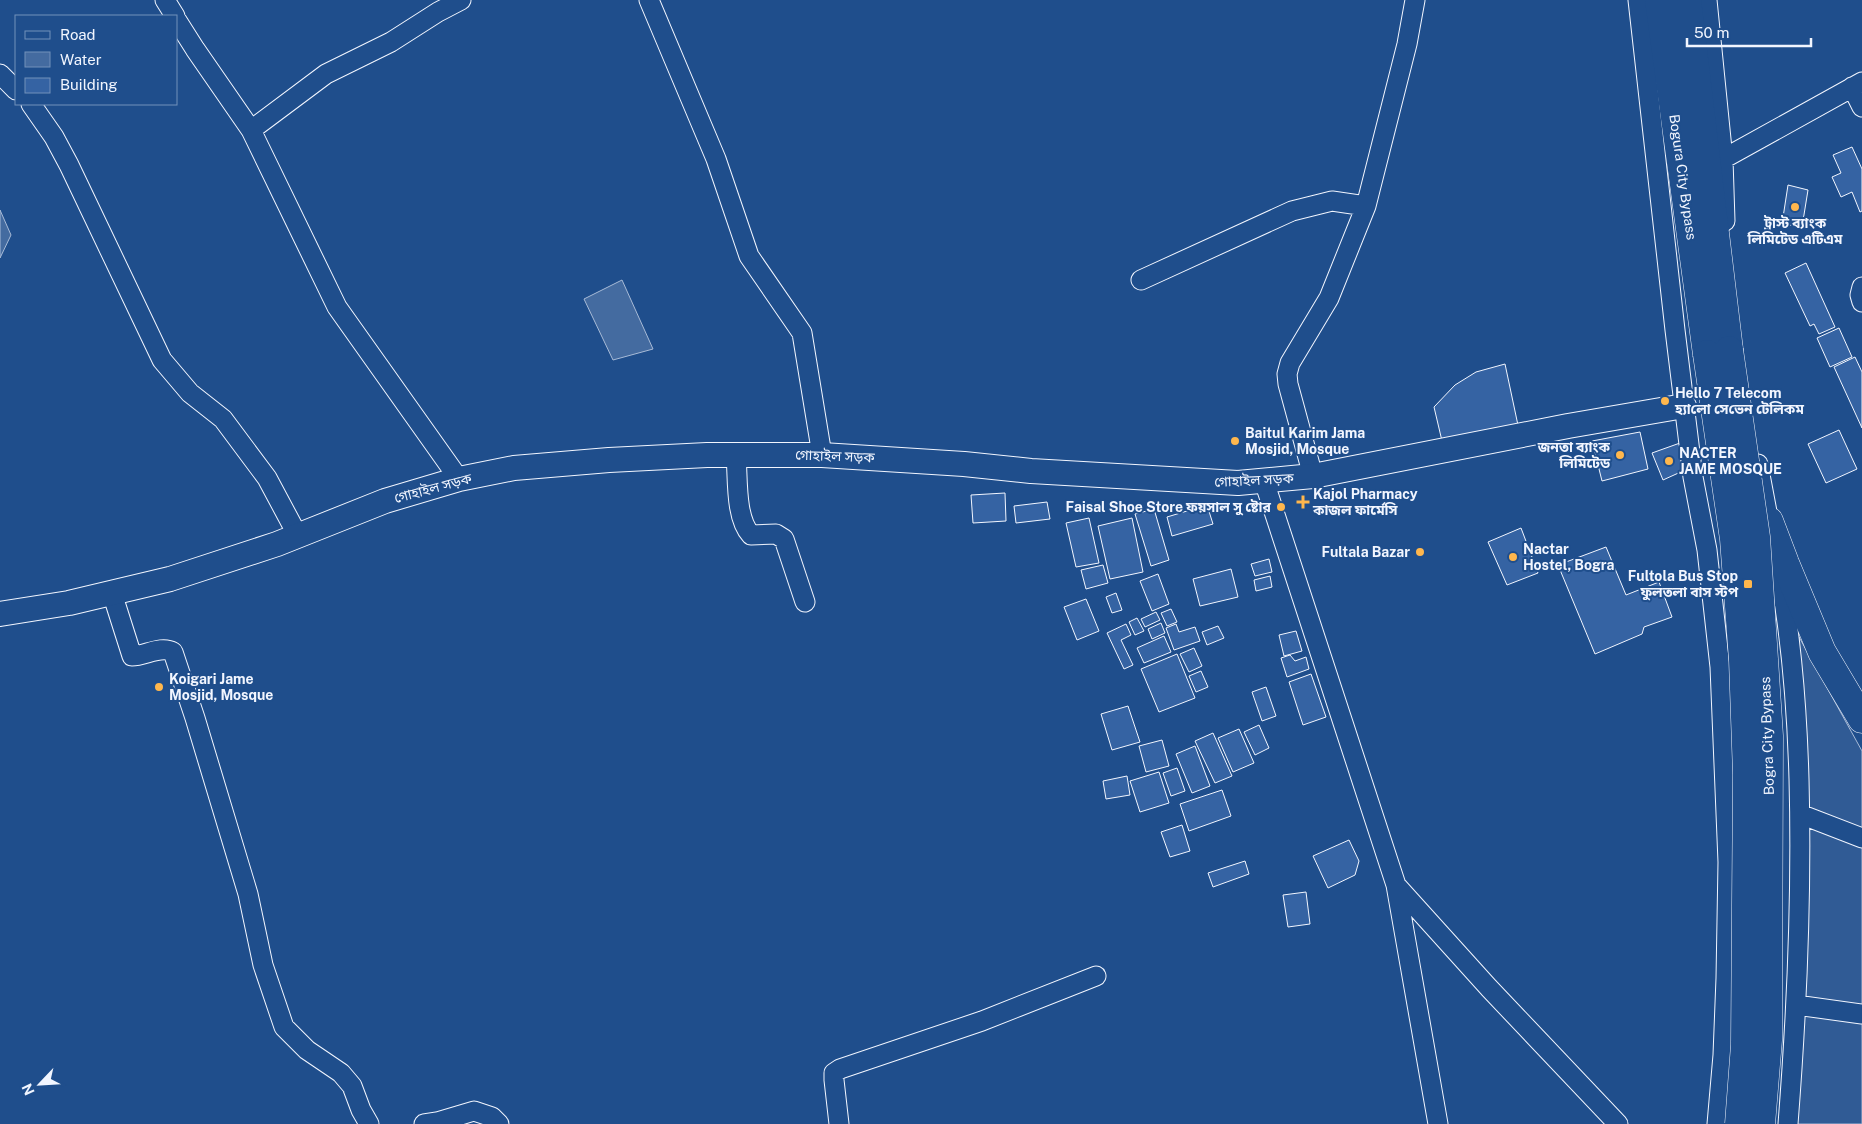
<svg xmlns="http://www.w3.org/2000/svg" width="1862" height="1124" viewBox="0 0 1862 1124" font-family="'Public Sans','Noto Sans Bengali',sans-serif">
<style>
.built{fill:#305b95;stroke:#a8bbd7}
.water{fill:#446ba0;stroke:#a8bbd7}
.building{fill:#3563a3;stroke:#f2f6ff}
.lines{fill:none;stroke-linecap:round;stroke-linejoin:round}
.minor-casing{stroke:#f2f6ff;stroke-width:21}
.major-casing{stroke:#f2f6ff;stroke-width:26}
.highway-casing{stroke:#f2f6ff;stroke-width:29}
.minor{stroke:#1f4e8c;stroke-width:19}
.major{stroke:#1f4e8c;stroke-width:24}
.highway{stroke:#1f4e8c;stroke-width:28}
.highway-bridge-casing{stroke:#f2f6ff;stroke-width:29;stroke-linecap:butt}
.highway-bridge{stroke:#1f4e8c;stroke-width:28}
.poi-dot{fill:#ffb74d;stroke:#1f4e8c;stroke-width:2}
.labels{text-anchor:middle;stroke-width:4;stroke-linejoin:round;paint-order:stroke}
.street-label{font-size:14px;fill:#f2f6ff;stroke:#1f4e8c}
.poi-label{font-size:14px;font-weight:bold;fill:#f2f6ff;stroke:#1f4e8c;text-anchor:start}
</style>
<rect width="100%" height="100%" fill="#1f4e8c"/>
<!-- built -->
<path class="built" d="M1799 637 1862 751V1124H1796L1809 868Z"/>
<!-- water -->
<path class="water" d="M0 210 11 235 0 258Z
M622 280 653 349 613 360 584 299Z"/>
<!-- building -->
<path class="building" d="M1852 147 1862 169V211L1860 212 1852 192 1841 197 1832 177 1841 173 1833 155Z
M1788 185 1808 190 1802 227 1782 224Z
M1806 263 1835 327 1819 334 1814 324 1810 326 1785 273Z
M1839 328 1852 357 1830 367 1817 338Z
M1855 357 1862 372V428L1834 367Z
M1505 364 1519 430 1442 441 1434 407 1455 385 1476 372Z
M1839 430 1857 469 1826 483 1808 444Z
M1640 432 1648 469 1602 481 1592 441Z
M1680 443 1685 470 1663 480 1652 453Z
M1005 493 1006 521 973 523 971 495Z
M1047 502 1050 519 1016 523 1014 506Z
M1207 505 1213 524 1172 536 1167 517Z
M1154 509 1169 560 1151 566 1135 514Z
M1089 518 1099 563 1076 567 1066 523Z
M1132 518 1143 572 1110 579 1098 526Z
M1521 528 1538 573 1507 585 1488 542Z
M1606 547 1626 595 1659 582 1672 617 1644 627 1642 634 1595 654 1558 565Z
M1269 559 1272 572 1255 576 1251 564Z
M1103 565 1108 583 1086 589 1081 570Z
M1231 569 1238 597 1200 606 1193 579Z
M1158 574 1169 604 1152 611 1140 581Z
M1270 576 1272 587 1256 591 1254 580Z
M1116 593 1122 610 1112 613 1106 597Z
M1086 599 1099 631 1077 640 1064 607Z
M1171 609 1177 622 1167 626 1161 613Z
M1156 612 1160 620 1145 627 1141 619Z
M1137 618 1144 631 1135 635 1129 622Z
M1161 623 1165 633 1152 639 1148 629Z
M1126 624 1131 635 1121 640 1133 665 1124 669 1107 633Z
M1176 624 1179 632 1195 627 1200 641 1174 650 1166 628Z
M1218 626 1224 638 1207 645 1202 632Z
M1296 631 1302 651 1284 656 1279 635Z
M1164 636 1171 652 1144 663 1137 648Z
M1194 648 1202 666 1189 672 1180 654Z
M1177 654 1195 698 1159 712 1141 669Z
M1290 655 1295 661 1306 657 1309 669 1287 677 1281 658Z
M1201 671 1208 687 1196 692 1189 676Z
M1311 674 1326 717 1303 725 1289 682Z
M1266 687 1276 716 1262 721 1252 692Z
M1128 706 1140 742 1112 750 1101 714Z
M1259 725 1269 748 1255 755 1244 732Z
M1239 729 1254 763 1233 772 1218 738Z
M1213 733 1232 776 1215 783 1195 741Z
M1162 740 1169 766 1146 772 1139 746Z
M1195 746 1210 786 1192 793 1176 754Z
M1177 768 1185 791 1171 796 1163 773Z
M1159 772 1169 803 1140 812 1130 781Z
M1127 776 1130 795 1106 799 1103 781Z
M1222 790 1231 816 1189 831 1180 804Z
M1182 825 1190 851 1170 857 1161 832Z
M1349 840 1359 861 1355 875 1328 888 1313 856Z
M1245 861 1249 874 1213 887 1208 873Z
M1306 892 1310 924 1288 927 1283 895Z"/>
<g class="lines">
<!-- minor casing -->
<g class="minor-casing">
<path id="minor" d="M165 0 175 16
M649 0 716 159 749 256 802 333 822 455
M1638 0 1675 330 1693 477 1707 550 1720 667 1728 862 1726 978 1723 1055 1717 1124
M1707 0 1723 159 1725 221
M176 19 195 49 251 130 337 307 459 479
M0 74 16 90
M1852 87 1862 107
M31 104 54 137 69 165 162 360 190 393 223 419 267 478 298 536
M251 130 326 74 391 42 438 12 461 0
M1723 159 1862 82
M1141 280 1292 211 1332 201 1366 206
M1862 287 1860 295 1862 302
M736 455C738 478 735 518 751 535L776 534 784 539 805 602
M1758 464 1771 533
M1313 476 1288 384 1287 374 1290 363 1329 298 1366 206 1407 44 1415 0
M1264 481 1396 885 1438 1124
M1779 572C1792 641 1797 709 1799 779 1802 894 1797 1009 1788 1124
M112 593 132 656C145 656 161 645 173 652L195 718 248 894 263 965 284 1027 307 1050 341 1073 352 1086 361 1110 369 1124
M1800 814 1862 838
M1396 885 1489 988 1618 1124
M1796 1005 1862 1014
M424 1124 437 1122 474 1111 492 1117 499 1124
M839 1124 834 1080V1073L840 1069 982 1021 1096 976"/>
</g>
<!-- major casing -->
<g class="major-casing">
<path id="major" d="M0 614 69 603 170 579 277 544 385 501 459 479 514 468 609 460 707 455H822L964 464 1031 471 1238 483 1313 476 1568 426 1684 406"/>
</g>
<!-- highway casing -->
<g class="highway-casing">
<path id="highway" d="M1659 0 1707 354
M1687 0 1729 350
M1769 521 1785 563 1822 652 1862 719"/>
</g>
<!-- minor -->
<use href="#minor" class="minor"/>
<!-- major -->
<use href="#major" class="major"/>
<!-- highway -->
<use href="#highway" class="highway"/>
<!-- highway-bridge casing -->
<g class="highway-bridge-casing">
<path id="highway-bridge" d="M1729 350 1756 537 1769 736 1768 1040 1761 1124
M1707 354 1734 539 1743 660 1747 774 1746 905 1745 1045 1739 1124"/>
</g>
<!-- highway-bridge -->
<use href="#highway-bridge" class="highway-bridge"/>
</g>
<!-- markers -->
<g class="poi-dot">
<circle cx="1795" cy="207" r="5"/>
<circle cx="1665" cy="401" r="5"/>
<circle cx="1235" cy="441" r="5"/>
<circle cx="1620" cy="455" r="5"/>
<circle cx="1669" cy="461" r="5"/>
<path d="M1300.5 494.5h5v5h5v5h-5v5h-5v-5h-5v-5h5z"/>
<circle cx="1281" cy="507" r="5"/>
<circle cx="1420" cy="552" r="5"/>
<circle cx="1513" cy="557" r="5"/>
<rect x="1743" y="579" width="10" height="10" rx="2.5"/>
<circle cx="159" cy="687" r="5"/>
</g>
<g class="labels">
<!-- street labels -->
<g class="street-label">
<text transform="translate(1683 177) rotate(82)" y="5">Bogura City Bypass</text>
<text transform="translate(835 456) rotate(2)" y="5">গোহাইল সড়ক</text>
<text transform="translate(1254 480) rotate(-3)" y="5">গোহাইল সড়ক</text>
<text transform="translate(433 488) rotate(-15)" y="5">গোহাইল সড়ক</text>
<text transform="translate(1767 736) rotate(-92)" y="5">Bogra City Bypass</text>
</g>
<!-- poi labels -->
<g class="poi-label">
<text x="1795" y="228" text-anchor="middle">ট্রাস্ট ব্যাংক<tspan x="1795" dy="16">লিমিটেড এটিএম</tspan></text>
<text x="1675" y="398">Hello 7 Telecom<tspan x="1675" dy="16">হ্যা‌লো সে‌ভেন টে‌লিকম</tspan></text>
<text x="1245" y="438">Baitul Karim Jama<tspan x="1245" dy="16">Mosjid, Mosque</tspan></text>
<text x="1610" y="452" text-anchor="end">জনতা ব্যাংক<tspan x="1610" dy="16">লিমিটেড</tspan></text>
<text x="1679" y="458">NACTER<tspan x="1679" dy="16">JAME MOSQUE</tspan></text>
<text x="1313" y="499">Kajol Pharmacy<tspan x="1313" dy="16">কাজল ফার্মেসি</tspan></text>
<text x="1271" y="512" text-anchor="end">Faisal Shoe Store ফয়সাল সু ষ্টোর</text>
<text x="1523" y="554">Nactar<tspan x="1523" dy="16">Hostel, Bogra</tspan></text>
<text x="1410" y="557" text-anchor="end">Fultala Bazar</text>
<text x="1738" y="581" text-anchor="end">Fultola Bus Stop<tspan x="1738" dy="16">ফুলতলা বাস স্টপ</tspan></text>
<text x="169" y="684">Koigari Jame<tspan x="169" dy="16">Mosjid, Mosque</tspan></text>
</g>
</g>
<!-- legend -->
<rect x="15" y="15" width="162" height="90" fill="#1f4e8c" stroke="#7391ba"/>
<rect x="25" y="31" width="25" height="8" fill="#1f4e8c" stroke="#7391ba"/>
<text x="60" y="40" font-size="15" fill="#f2f6ff">Road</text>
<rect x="25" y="52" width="25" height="15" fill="#446ba0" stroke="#7391ba"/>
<text x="60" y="65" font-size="15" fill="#f2f6ff">Water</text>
<rect x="25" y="78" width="25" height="15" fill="#3563a3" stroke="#7391ba"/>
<text x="60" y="90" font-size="15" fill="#f2f6ff">Building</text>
<!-- north arrow -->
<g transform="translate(40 1084) rotate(245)" stroke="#1f4e8c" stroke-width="4" paint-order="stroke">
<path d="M0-4L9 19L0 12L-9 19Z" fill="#f2f6ff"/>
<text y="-8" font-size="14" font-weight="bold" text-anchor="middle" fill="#f2f6ff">N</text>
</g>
<!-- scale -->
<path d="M1687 38v8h124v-8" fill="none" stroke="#f2f6ff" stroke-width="2.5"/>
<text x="1694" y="38" font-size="15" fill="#f2f6ff" stroke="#1f4e8c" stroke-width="4" paint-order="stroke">50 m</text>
</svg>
